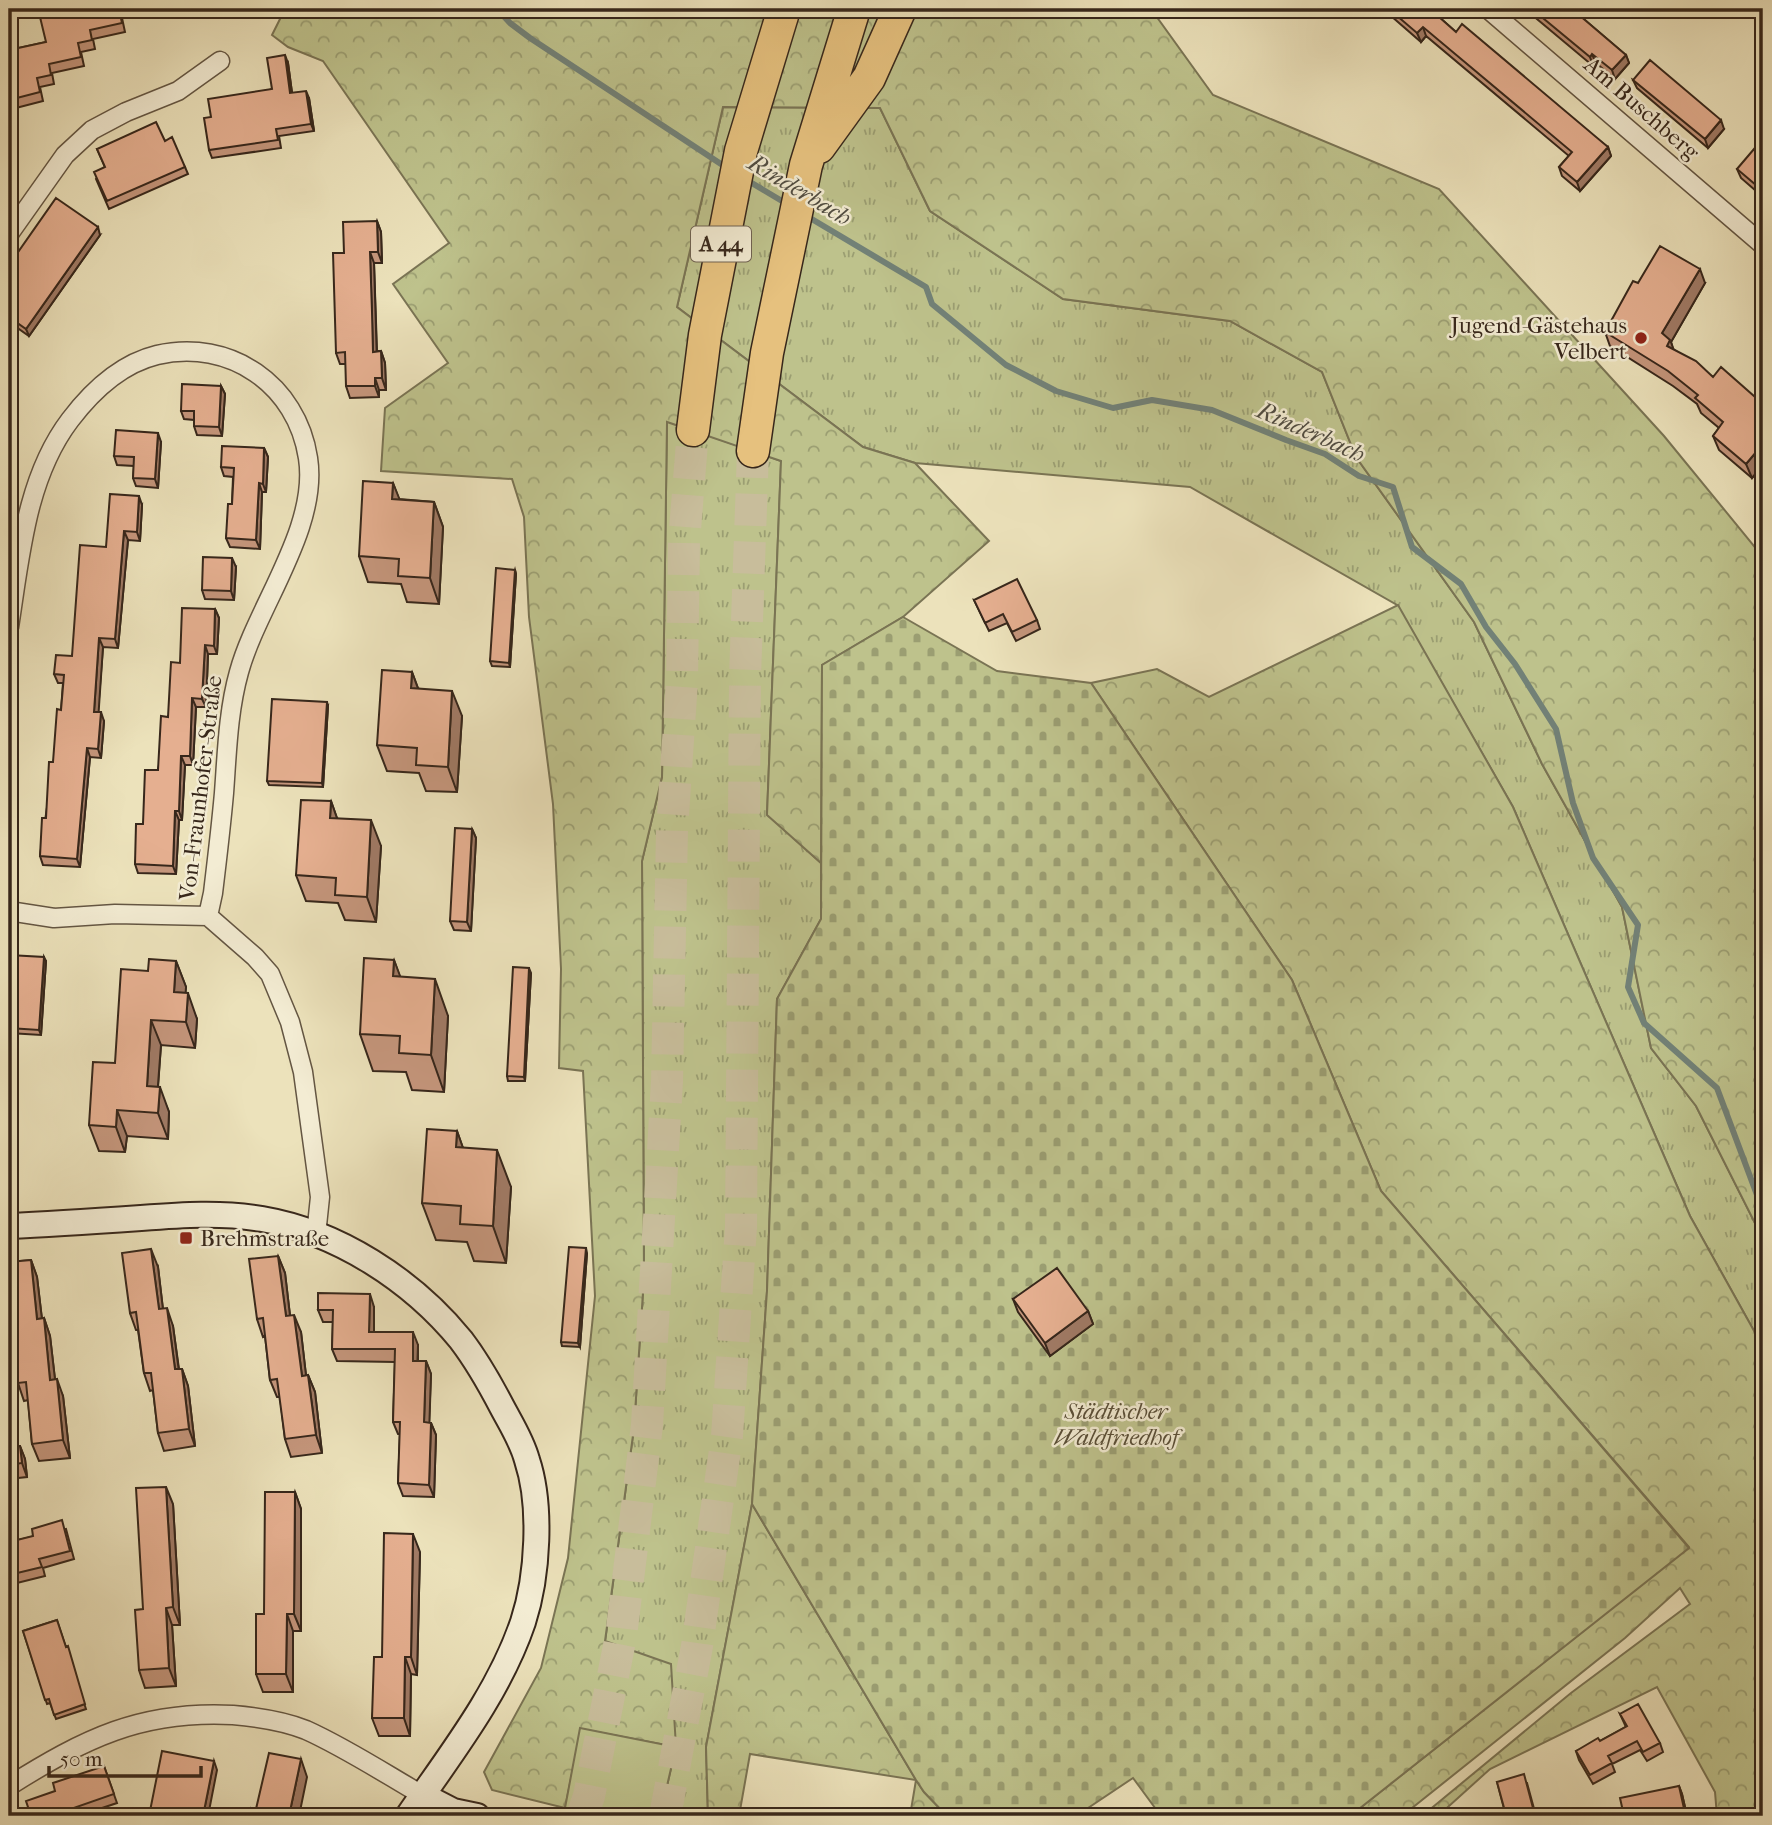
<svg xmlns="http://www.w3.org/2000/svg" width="1772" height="1825" viewBox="0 0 1772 1825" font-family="'IM FELL French Canon',serif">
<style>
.grass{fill:url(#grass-tufts);stroke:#7a7454;stroke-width:2}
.forest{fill:url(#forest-crowns);stroke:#7a7454;stroke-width:2}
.cemetery{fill:url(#cemetery-stones);stroke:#7a7454;stroke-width:2}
.pitch{fill:#bec28c;stroke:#7a7454;stroke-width:2}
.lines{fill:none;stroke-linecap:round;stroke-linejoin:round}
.stream{stroke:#728177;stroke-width:6}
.highway-tunnel{stroke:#c8bd9b;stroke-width:32;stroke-dasharray:32 16;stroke-linecap:butt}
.street-casing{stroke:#645643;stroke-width:21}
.secondary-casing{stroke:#37271b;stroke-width:28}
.highway-casing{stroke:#37271b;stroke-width:35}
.street{stroke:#f3ecd3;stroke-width:18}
.secondary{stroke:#f3ecd3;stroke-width:24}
.highway{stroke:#e6c17e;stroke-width:32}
.wall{fill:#c5967c;stroke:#37271b;stroke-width:2}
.shaded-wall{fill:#a07a65;stroke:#37271b;stroke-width:2}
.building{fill:#e5af90;stroke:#37271b;stroke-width:2}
.poi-dot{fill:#8f2418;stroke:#f3ecd3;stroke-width:2.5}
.labels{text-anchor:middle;stroke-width:5;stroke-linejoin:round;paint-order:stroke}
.shield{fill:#f3ecd3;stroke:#6f6252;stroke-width:2}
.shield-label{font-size:21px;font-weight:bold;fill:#37271b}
.street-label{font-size:23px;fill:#37271b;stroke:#f3ecd3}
.poi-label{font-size:23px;fill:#37271b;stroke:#f3ecd3;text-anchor:end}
.park-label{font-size:23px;font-style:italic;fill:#594e37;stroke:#f3ecd3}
.water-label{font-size:24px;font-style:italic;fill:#504c41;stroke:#f3ecd3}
</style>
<defs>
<pattern id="grass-tufts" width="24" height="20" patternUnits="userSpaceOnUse" patternTransform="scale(1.75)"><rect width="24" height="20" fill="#bec28c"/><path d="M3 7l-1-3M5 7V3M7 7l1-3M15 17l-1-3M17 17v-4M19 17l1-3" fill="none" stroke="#9b9e72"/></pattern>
<pattern id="forest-crowns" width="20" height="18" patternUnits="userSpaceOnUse" patternTransform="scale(1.75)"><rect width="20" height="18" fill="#bec28c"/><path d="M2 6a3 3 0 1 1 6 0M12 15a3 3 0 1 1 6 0" fill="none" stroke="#9b9e72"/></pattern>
<pattern id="cemetery-stones" width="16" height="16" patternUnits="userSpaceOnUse" patternTransform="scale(1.75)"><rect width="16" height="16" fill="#bec28c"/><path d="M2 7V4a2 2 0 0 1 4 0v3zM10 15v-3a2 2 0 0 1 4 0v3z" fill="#9b9e72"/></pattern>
</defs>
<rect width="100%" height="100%" fill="#ece2bb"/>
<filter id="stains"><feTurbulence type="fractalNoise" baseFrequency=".00286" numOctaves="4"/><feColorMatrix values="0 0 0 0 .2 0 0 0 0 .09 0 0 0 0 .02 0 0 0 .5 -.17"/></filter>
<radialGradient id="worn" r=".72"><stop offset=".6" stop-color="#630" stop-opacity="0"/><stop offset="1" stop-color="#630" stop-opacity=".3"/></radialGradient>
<!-- grass -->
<path class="grass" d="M723 107 880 108 930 211 1063 299 1230 321 1322 372 1356 457 1474 622 1542 764 1622 907 1651 1048 1696 1106 1763 1239V1347L1690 1216 1513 807 1397 605 1190 487 915 463 863 447 677 307Z
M667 421 781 461 767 814 821 863V919L777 999 767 1291 752 1504 706 1747 708 1816H660L676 1747 605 1642 634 1428 644 1277 642 861 662 777Z"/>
<!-- forest -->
<path class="forest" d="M285 9H1151L1213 95 1439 189 1664 436 1763 557V1239L1696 1106 1651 1048 1622 907 1542 764 1474 622 1356 457 1322 372 1230 321 1063 299 930 211 880 108 723 107 677 307 863 447 915 463 989 541 903 617 822 665 821 863 767 815 781 461 667 422 662 777 642 861 644 1277 634 1428 605 1641 671 1664 676 1747 581 1729 565 1808 492 1790 484 1772 541 1668 568 1558 595 1296 583 1071 559 1068 561 969 553 804 529 617 524 517 512 479 381 471 385 408 448 363 393 284 449 243 323 61 288 47 272 35Z
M1398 605 1513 807 1690 1216 1763 1347V1816H1717L1715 1792 1657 1687 1490 1769 1438 1816H1422L1571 1693 1690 1604 1680 1588 1625 1638 1402 1816H1350L1689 1547 1381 1191 1292 980 1091 683 1157 669 1209 697Z
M752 1504 916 1780 924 1792 947 1816H910L916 1780 750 1754 739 1816H708L706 1747Z"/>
<!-- cemetery -->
<path class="cemetery" d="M903 617 997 671 1091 683 1292 980 1381 1191 1689 1548 1350 1816H1161L1133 1778 1076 1816H947L924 1792 916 1780 752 1504 767 1291 777 999 821 919 822 665Z"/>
<!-- pitch -->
<path class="pitch" d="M580 1728 676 1747 660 1816H613L565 1808Z"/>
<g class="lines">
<!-- stream -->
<path class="stream" d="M497 9 510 23 530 38 727 168
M745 179 787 204
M805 215 926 287 932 304 1006 365 1056 391 1113 408 1152 400 1212 410 1286 440 1325 454 1359 476 1393 487 1412 547 1461 584 1486 627 1515 664 1556 729 1573 803 1593 858 1638 925 1628 987 1644 1023 1717 1088 1763 1211"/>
<!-- highway-tunnel -->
<path class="highway-tunnel" d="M582 1816 589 1796 621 1636 647 1425 667 1081 672 830 682 681 684 542 693 430
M665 1816 697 1646 727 1436 741 1227 745 677 753 451"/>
<!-- street casing -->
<g class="street-casing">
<path id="street" d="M1488 9 1763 245
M9 234 65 155 92 130 126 112 178 91 220 61
M9 627C20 557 26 478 70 420 92 391 120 364 157 355 230 338 297 385 308 458 319 528 257 606 239 672 228 711 227 753 224 793 221 827 217 860 213 893L208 916
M9 911 54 918 115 914 208 916 255 957 270 974 290 1022 303 1072 320 1197 316 1235
M9 1786C84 1739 141 1710 233 1715 256 1717 284 1721 306 1730 346 1748 384 1773 422 1795"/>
</g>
<!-- secondary casing -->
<g class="secondary-casing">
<path id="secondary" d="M9 1226C53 1224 97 1221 141 1218 181 1215 221 1212 262 1219 338 1232 412 1280 461 1340 477 1361 490 1384 502 1407 511 1424 522 1441 527 1460 542 1505 538 1576 523 1622 499 1693 450 1755 408 1816
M422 1795 453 1811 477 1816"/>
</g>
<!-- highway casing -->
<g class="highway-casing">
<path id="highway" d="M819 147 869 78 900 9
M693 430 705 335 741 151 784 9
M753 451 767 353 806 165 854 9"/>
</g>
<!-- street -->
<use href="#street" class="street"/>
<!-- secondary -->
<use href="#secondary" class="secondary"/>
<!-- highway -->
<use href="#highway" class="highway"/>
</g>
<!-- wall -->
<path class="wall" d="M77 9H134L136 15 122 18 125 32 93 39 95 49 81 52 84 66 52 73 54 84 40 87 43 101 12 109 14 119 9 120V50L46 42Z
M1383 9H1430L1456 32 1608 147 1611 156 1580 191 1562 176 1559 167 1569 156 1426 36 1421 42Z
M1525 9H1572L1626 55 1629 63 1615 79 1596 63 1593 66Z
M288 63 292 93 309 98 314 131 279 136 281 148 212 158 209 150 211 117 272 89Z
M1633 80 1724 129 1708 148 1637 88Z
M165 141 185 167 188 174 109 209 96 179 105 167 97 149Z
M1763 157V197L1741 178 1737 169Z
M377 221 381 232 382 263H374L377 351H381L385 363 386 390H379V397L350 398 346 386V364H340L336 353Z
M100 235 29 336 9 322V265Z
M1638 283H1705L1671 342 1673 349 1713 377 1763 404V465L1752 478 1719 450 1713 436 1719 428 1701 413 1697 404 1673 386 1610 346 1605 332Z
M221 386 225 394 222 436 197 435 194 426V420L184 419 181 411Z
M161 442 158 488 136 486 133 478 134 466 117 465 114 456Z
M264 448 268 457 266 492H262L260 549 230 547 226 538 232 504 233 477 224 476 221 467Z
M393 483 399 499 434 502 443 527 439 604 407 602 401 584 368 582 359 556Z
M142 505 140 541 128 540 118 648 103 647 98 712 104 721 101 758 90 757 80 867 43 865 40 856 61 710 63 683H58L54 674 72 656 106 547Z
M236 567 234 600 205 599 202 590Z
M515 570 516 574 510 667 492 666 490 661Z
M974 600 1037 620 1040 629 1016 641 1007 623 989 631Z
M215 609 219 618 217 654H208L206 707H196L193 765H185L182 820H179L176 874 138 873 135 864 143 824 158 770 180 663Z
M412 672 418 688 462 716 457 792 426 791 419 773 387 771 377 745Z
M328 706 323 787 269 785 267 781Z
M331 801 337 818 381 846 376 922 345 920 338 903 306 901 296 875Z
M472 829 476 838 471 931 454 930 450 921Z
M9 955 46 961 41 1035 9 1033Z
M394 960 400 977 448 1016 444 1092 412 1090 406 1072 373 1071 360 1034Z
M176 961 186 987 185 993 197 1019 195 1048 161 1045 158 1087 169 1112 168 1139 127 1136 125 1152 99 1151 89 1125 115 1063 148 971Z
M531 973 525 1081H508L507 1076Z
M457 1131 463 1148 511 1187 506 1263 474 1261 467 1242 436 1240 422 1203Z
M587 1253 580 1347 562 1346 561 1342Z
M278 1256 285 1273 290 1315 301 1332 306 1375H308L315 1392 322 1453 291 1457 285 1439 280 1397H277L270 1380 265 1336 263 1337 257 1319Z
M31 1260 37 1277 42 1319 44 1318 50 1336 55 1379 63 1396 70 1458 39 1461 32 1444 28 1400 24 1401 18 1383 14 1340 9 1327V1262Z
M158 1267 163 1309 173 1326 179 1369H182L188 1386 195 1446 164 1451 158 1433 153 1390 150 1391 144 1373 138 1330H136L130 1313Z
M1013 1299 1088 1311 1093 1324 1050 1356 1018 1312Z
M374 1307V1332L418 1345V1361H426L431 1374 429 1423H431L436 1435 434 1497 403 1496 398 1483 400 1434H398L393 1422 395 1362 337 1361 332 1349 333 1322H323L318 1310Z
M20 1446 25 1459 27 1477 9 1479V1447Z
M295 1492 301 1509V1631H293V1692H263L256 1674 264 1614Z
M173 1504 180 1625H172L176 1686 145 1688 139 1670 143 1609Z
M66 1529 74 1559 43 1568 45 1576 9 1585V1542Z
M420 1552 417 1675 411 1674 410 1736H379L372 1718 382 1657Z
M57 1620 86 1709 56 1719 50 1703 47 1704 23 1631Z
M1620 1714 1660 1743 1663 1752 1647 1761 1640 1750 1612 1764 1615 1772 1593 1784 1579 1760 1576 1751 1600 1741 1626 1727Z
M104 1766 117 1803 78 1816H31L55 1791Z
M1497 1782 1527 1783 1536 1816H1506Z
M1679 1786 1682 1794 1687 1816H1624Z"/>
<!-- shaded-wall -->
<path class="shaded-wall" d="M1423 27 1426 36 1421 42 1417 33Z
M1592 54 1596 63 1593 66 1590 57Z
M285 55 288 63 293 100 290 93Z
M1626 55 1629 63 1615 79 1612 70Z
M306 91 309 98 314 131 311 124Z
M1721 120 1724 129 1708 148 1705 139Z
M1608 147 1611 156 1580 191 1577 182Z
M377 221 381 232 382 263 378 252Z
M98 227 100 235 29 336 26 329Z
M370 252 374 263 377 363 373 352Z
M1700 269 1705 283 1671 342 1675 354 1672 360 1662 333Z
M381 351 385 363 386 390 382 378Z
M375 378 379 390V397L375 386Z
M221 386 225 394 222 436 219 427Z
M158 433 161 442 158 488 155 479Z
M1763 444V465L1752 478 1746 464Z
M264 448 268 457 266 492 263 484Z
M259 483 262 492 260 549 256 540Z
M393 483 403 508 392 499Z
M139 496 142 505 140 541 137 532Z
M434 502 443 527 439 604 430 578Z
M124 531 128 540 118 648 115 639Z
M232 558 236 567 234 600 231 591Z
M515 570 516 574 510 667 509 663Z
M215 609 219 618 217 654 214 646Z
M99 638 103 647 98 721 94 712Z
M205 645 208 654 206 707 202 699Z
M412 672 421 697 411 688Z
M452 691 462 716 457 792 448 767Z
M192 698 196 707 193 765 190 756Z
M327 702 328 706 323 787 322 783Z
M101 712 104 721 101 758 98 749Z
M87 748 90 757 80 867 77 859Z
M181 756 185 765 182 820 179 811Z
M331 801 340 827 330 818Z
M175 811 179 820 176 874 173 866Z
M371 820 381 846 376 922 367 897Z
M472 829 476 838 471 931 467 922Z
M44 957 46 961 41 1035 39 1030Z
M394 960 408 997 393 976Z
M176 961 186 987 184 1018 174 992Z
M529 968 531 973 525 1081 524 1077Z
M435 979 448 1016 444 1092 431 1055Z
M188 993 197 1019 195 1048 186 1022Z
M151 1020 161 1045 156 1111 147 1086Z
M160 1087 169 1112 168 1139 158 1113Z
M117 1110 127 1136 125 1152 116 1127Z
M457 1131 470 1168 456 1147Z
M497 1150 511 1187 506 1263 493 1226Z
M586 1248 587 1253 580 1347 578 1343Z
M151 1249 158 1267 165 1327 159 1309Z
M278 1256 285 1273 292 1333 286 1316Z
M31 1260 37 1277 44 1337 37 1319Z
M370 1294 374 1307V1345L369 1332Z
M167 1308 173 1326 181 1387 175 1369Z
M1088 1311 1093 1324 1050 1356 1045 1343Z
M294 1315 301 1332 308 1393 302 1376Z
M44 1318 50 1336 57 1397 50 1380Z
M413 1332 418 1345 417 1374 413 1361Z
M426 1361 431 1374 429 1435 424 1422Z
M182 1369 188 1386 195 1446 189 1429Z
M308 1375 315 1392 322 1453 316 1435Z
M57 1379 63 1396 70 1458 63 1440Z
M431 1423 436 1435 434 1497 429 1485Z
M20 1446 25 1459 27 1477 22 1463Z
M166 1487 173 1504 180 1625 173 1607Z
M295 1492 301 1509V1631L294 1614Z
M413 1534 420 1552 417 1675 411 1657Z
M166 1608 172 1625 176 1686 169 1668Z
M287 1614 293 1631V1692L286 1674Z
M405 1657 411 1674 410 1736 404 1718Z
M301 1759 307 1777 299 1816H289Z
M214 1761 217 1770 208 1816H203Z
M1679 1786 1682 1794 1687 1816 1685 1813Z"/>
<!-- building -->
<path class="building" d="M77 9H119L122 23 90 30 92 40 78 43 81 57 49 64 51 75 37 78 40 92 9 100 11 110H9V50L46 42 40 17Z
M1389 9H1430L1456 32 1462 24 1608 147 1577 182 1559 167 1572 152 1423 27 1417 33Z
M1532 9H1572L1626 55 1612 70 1592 54 1590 57Z
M285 55 290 93 306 91 311 124 276 129 278 140 209 150 204 118 211 117 208 99 272 89 267 58Z
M1650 60 1721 120 1705 139 1633 80Z
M156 122 165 141 172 137 185 167 107 201 94 172 105 167 97 149Z
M1754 149 1763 157V191L1737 169Z
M56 198 98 227 26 329 9 317V265Z
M377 221 378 252H370L372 312 373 352 381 351 382 378H375V386H346L345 352 336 353 333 253H344L343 222Z
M1660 246 1700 269 1662 333 1670 340 1667 346 1696 361 1713 377 1721 367 1763 404V444L1746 464 1713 436 1723 422 1695 398 1698 395 1668 371 1605 332 1633 281 1638 283Z
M182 384 221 386 219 427 194 426V411H181Z
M116 430 158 433 155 479 133 478 134 457 114 456Z
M222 446 264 448 263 484 259 483 256 540 226 538 228 504H232L234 468 221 467Z
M363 481 393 483 392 499 434 502 430 578 398 576 399 559 359 556Z
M110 494 139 496 137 532 124 531 115 639 99 638 94 712H101L98 749 87 748 77 859 40 856 42 818H46L49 762H53L57 709 61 710 64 675 54 674 56 655 72 656 80 545 106 547Z
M203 557 232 558 231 591 202 590Z
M496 568 515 570 509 663 490 661Z
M1017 579 1037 620 1012 632 1003 614 985 623 974 600Z
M182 608 215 609 214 646 205 645 202 699 192 698 190 756H181L179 811H175L173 866 135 864 136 824H143L145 770H158L161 716 168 717 171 662 180 663Z
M382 670 412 672 411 688 452 691 448 767 416 765 417 748 377 745Z
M272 699 327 702 322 783 267 781Z
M301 800 331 801 330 818 371 820 367 897 335 895 336 878 296 875Z
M455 828 472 829 467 922 450 921Z
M9 955 44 957 39 1030 9 1028Z
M364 958 394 960 393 976 435 979 431 1055 399 1053 400 1036 360 1034Z
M149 959 176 961 174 992 188 993 186 1022 151 1020 147 1086 160 1087 158 1113 117 1110 116 1127 89 1125 93 1062 115 1063 121 969 148 971Z
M513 967 529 968 524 1077 507 1076Z
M427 1129 457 1131 456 1147 497 1150 493 1226 460 1224 461 1206 422 1203Z
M569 1247 586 1248 578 1343 561 1342Z
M151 1249 159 1309 167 1308 175 1369H182L189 1429 158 1433 151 1373H144L136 1312 130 1313 122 1253Z
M278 1256 286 1316 294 1315 302 1376 308 1375 316 1435 285 1439 277 1379 270 1380 263 1318 257 1319 249 1259Z
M31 1260 37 1319 44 1318 50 1380 57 1379 63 1440 32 1444 26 1382 18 1383 12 1322H9V1262Z
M1057 1268 1088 1311 1045 1343 1013 1299Z
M318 1293 370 1294 369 1332H413V1361H426L424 1422 431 1423 429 1485 398 1483 400 1422H393L395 1349H332L333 1310H318Z
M20 1446 22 1463 9 1465V1447Z
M166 1487 173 1607 166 1608 169 1668 139 1670 135 1610 143 1609 136 1488Z
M265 1492H295L294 1614H287L286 1674H256V1614H264Z
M62 1520 70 1551 39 1559 42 1567 9 1575V1542L33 1536 32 1529Z
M384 1533 413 1534 411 1657H405L404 1718H372L374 1657H382Z
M57 1620 66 1647 68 1646 85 1704 54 1715 49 1699 45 1700 23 1631Z
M1638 1704 1660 1743 1643 1752 1637 1741 1608 1756 1612 1763 1590 1775 1576 1751 1598 1738 1600 1741 1627 1726 1620 1714Z
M162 1751 214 1761 203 1816H149Z
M269 1753 301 1759 289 1816H249L251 1808 256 1809Z
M104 1766 114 1794 62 1812 64 1816H31L26 1801 55 1791 53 1783Z
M1524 1774 1533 1808 1506 1815 1497 1782Z
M1679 1786 1685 1813 1671 1816H1624L1620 1798Z
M1468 1809 1474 1816H1460Z"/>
<!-- markers -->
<g class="poi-dot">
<circle cx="1641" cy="338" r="7"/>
<rect x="179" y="1231" width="14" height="14" rx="3.5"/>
</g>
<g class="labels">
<!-- shield labels -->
<rect class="shield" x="691" y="226.5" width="60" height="35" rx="5"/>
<g class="shield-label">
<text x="721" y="251">A 44</text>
</g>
<!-- street labels -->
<g class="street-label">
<text transform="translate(1642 108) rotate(41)" y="8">Am Buschberg</text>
<text transform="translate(200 788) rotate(-83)" y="8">Von-Fraunhofer-Straße</text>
</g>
<!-- poi labels -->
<g class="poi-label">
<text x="1627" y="333">Jugend-Gästehaus<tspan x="1627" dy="26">Velbert</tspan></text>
<text x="200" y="1246" text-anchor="start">Brehmstraße</text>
</g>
<!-- park labels -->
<g class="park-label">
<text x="1116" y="1419">Städtischer<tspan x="1116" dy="26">Waldfriedhof</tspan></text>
</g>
<!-- water labels -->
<g class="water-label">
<text transform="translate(800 190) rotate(31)" y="8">Rinderbach</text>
<text transform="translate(1311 432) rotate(24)" y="8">Rinderbach</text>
</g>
</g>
<!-- margin -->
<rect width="1772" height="1825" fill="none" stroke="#ece2bb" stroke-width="35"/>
<rect x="10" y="10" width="1751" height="1804" fill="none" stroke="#37271b" stroke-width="3.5"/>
<rect x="18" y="18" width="1737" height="1790" fill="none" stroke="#37271b" stroke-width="2"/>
<!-- scale -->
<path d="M49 1766v10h152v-10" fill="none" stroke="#37271b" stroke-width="3.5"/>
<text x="60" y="1766" font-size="21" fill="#37271b" stroke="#f3ecd3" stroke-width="5" paint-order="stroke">50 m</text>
<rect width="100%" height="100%" filter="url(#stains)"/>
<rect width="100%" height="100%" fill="url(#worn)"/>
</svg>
